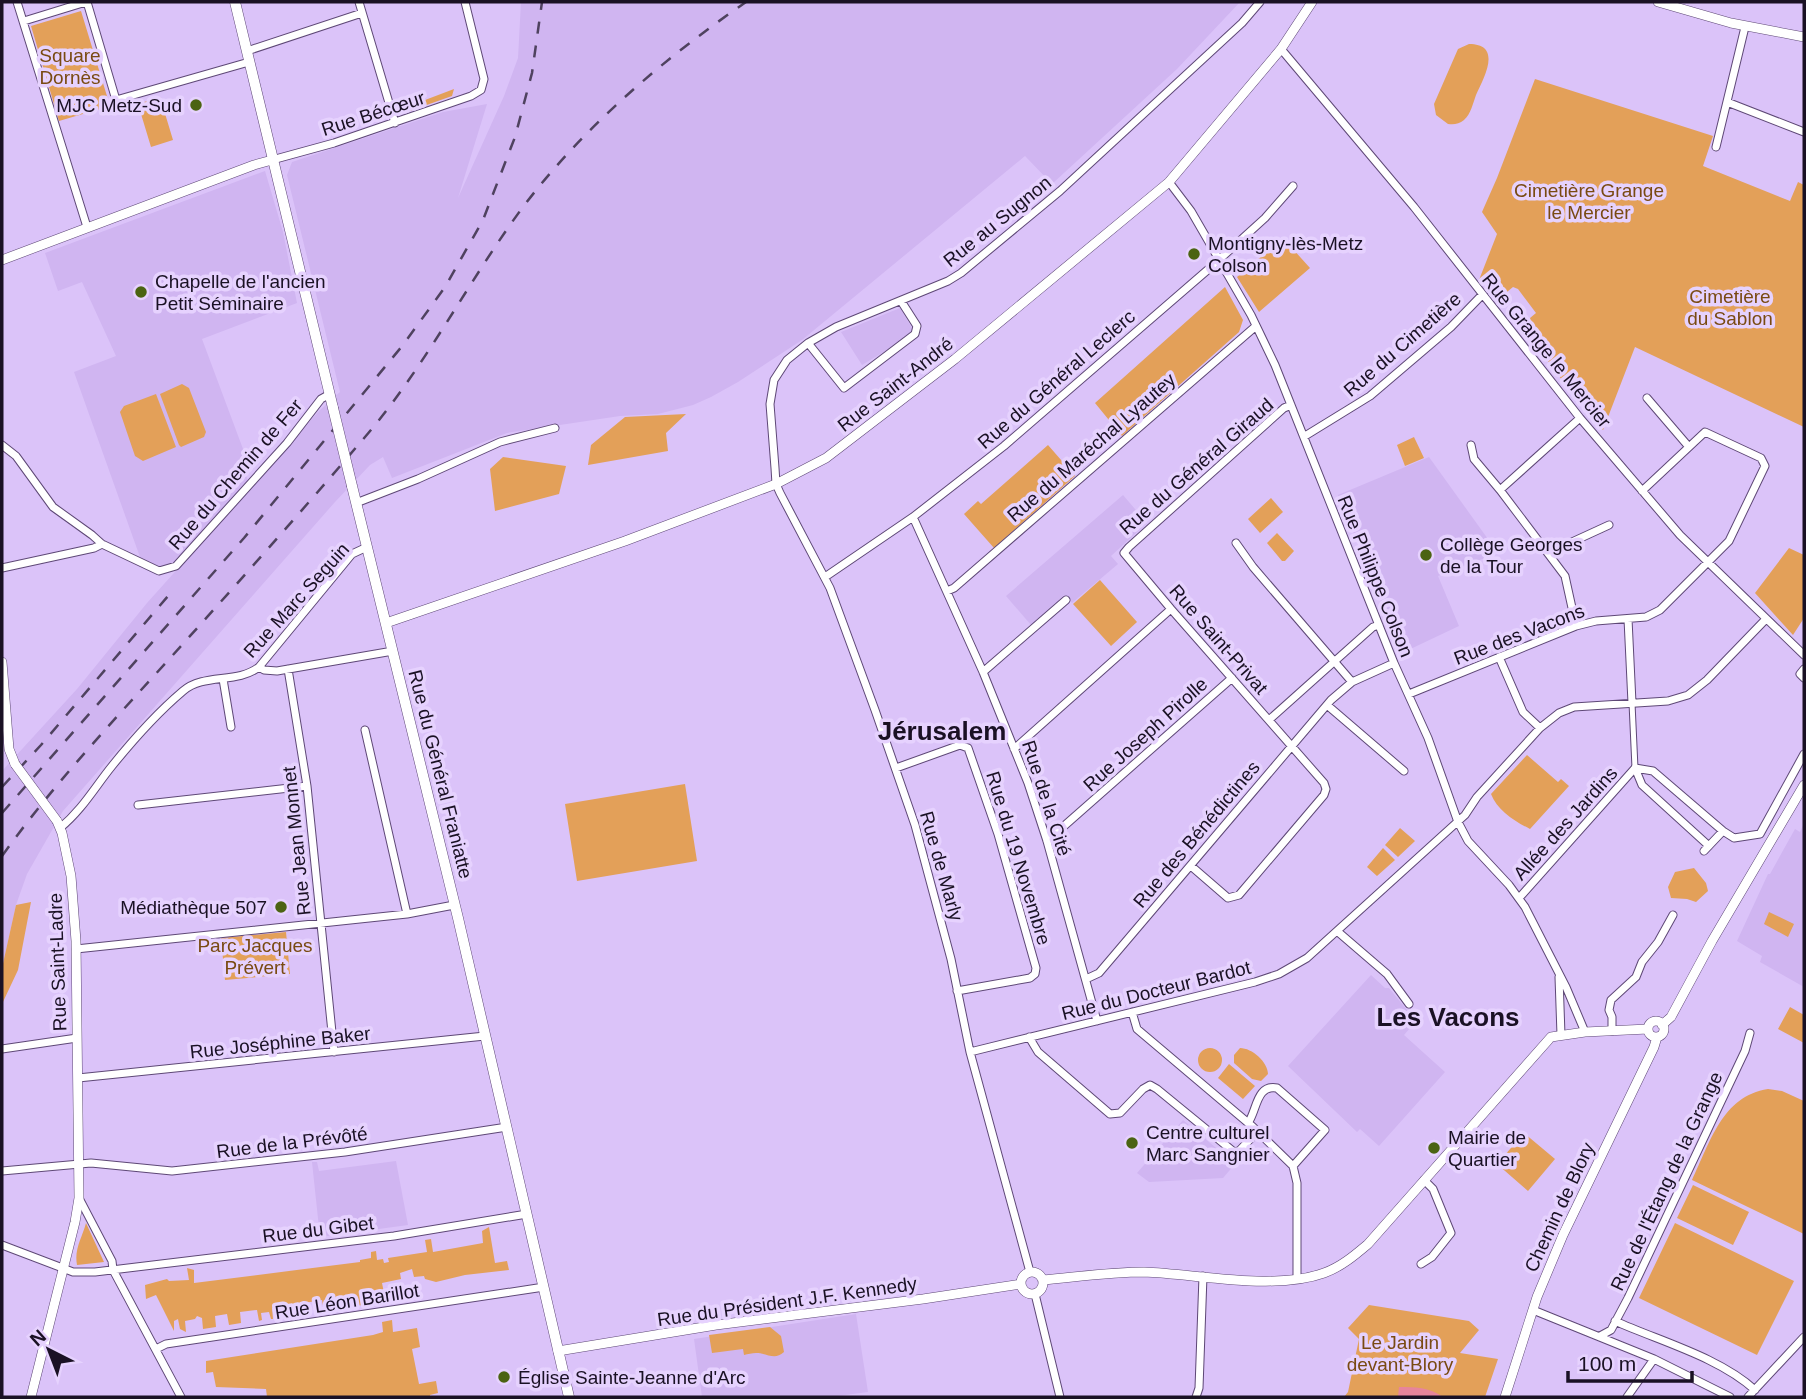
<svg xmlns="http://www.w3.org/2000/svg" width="1806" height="1399" viewBox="0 0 1806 1399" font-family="Arial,sans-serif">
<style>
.built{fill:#d0b5f1}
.green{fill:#e3a059}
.water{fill:#e7849b}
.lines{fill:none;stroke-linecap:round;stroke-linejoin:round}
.pedestrian-casing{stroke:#5e4876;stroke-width:7}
.minor-casing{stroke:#5e4876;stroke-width:9}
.tertiary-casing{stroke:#5e4876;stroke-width:10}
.secondary-casing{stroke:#5e4876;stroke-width:11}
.pedestrian{stroke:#fff;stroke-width:5}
.minor{stroke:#fff;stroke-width:7}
.tertiary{stroke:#fff;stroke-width:9}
.secondary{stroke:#fff;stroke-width:10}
.rail{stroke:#4f425f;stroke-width:2.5;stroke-dasharray:12 12;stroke-linecap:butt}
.tertiary-bridge-casing{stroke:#5e4876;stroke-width:10;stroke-linecap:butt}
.secondary-bridge-casing{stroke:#5e4876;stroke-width:11;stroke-linecap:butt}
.tertiary-bridge{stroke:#fff;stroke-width:9}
.secondary-bridge{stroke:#fff;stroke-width:10}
.poi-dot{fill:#4b6312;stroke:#e6d2fe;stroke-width:2.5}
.labels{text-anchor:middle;stroke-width:7;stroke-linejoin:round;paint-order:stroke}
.park-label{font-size:19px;fill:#794a12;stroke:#e6d2fe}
.poi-label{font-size:19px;fill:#1a1124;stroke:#e6d2fe;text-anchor:start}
.street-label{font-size:19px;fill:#1a1124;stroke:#e6d2fe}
.district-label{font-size:26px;font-weight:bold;fill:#1a1124;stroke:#e6d2fe}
</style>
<rect width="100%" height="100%" fill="#dbc3f9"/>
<!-- built -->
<path class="built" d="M521 2H1240L1177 69 1052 184 1025 156 802 340 738 382 711 397 693 405 658 414 620 416 507 433 392 478 383 457 370 465 335 502 63 811 27 874 16 905 2 968V771L77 689 147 603 319 411 340 392 287 175 292 162 443 112 487 104 458 198 504 96 518 58Z
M265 171 283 232 297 303 202 339 246 457 240 460 249 483 175 565 159 568 141 560 74 372 116 356 82 282 58 291 45 253Z
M900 308 915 333 862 365 841 332Z
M1429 457 1498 553 1438 576 1459 626 1402 653 1338 495Z
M1123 495 1147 523 1111 556 1118 564 1072 603 1064 595 1031 625 1006 596Z
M1804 823V987L1760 962 1762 956 1737 941 1768 874H1770L1795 829 1800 832Z
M1371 975 1385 988H1389L1416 1021 1404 1035 1445 1072 1379 1146 1360 1129 1357 1132 1288 1066Z
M1183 1120 1235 1164 1223 1178 1149 1182 1137 1173Z
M396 1161 408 1225 320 1237 312 1162H317L319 1171Z
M856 1314 868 1392 830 1397H702L694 1339Z"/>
<!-- green -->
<path class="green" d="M81 11 110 106 59 121 31 26Z
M1469 44C1503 44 1484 78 1476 95 1473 103 1471 114 1464 120 1459 124 1454 125 1448 124L1436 115 1434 104 1458 49Z
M1535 79 1713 136 1703 166 1790 201 1798 182 1804 185V427L1635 347 1603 430 1583 408V404L1574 396V393C1553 373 1541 346 1519 327L1536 313 1518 289 1513 287 1496 301 1501 283 1497 278 1479 280 1497 234 1482 212 1497 178Z
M454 89 452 96 404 113 399 111 396 101 400 100 404 108Z
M160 97 173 140 151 147 138 104Z
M1283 238 1310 268 1259 312 1237 277Z
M1225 287 1243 320 1239 332 1122 436 1095 403Z
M182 384 189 388 206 432 204 437 181 447 179 445 160 394Z
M156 394 176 447 143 461 135 456 120 412 124 406Z
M686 414 666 433 668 451 588 465 591 445 625 417Z
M1414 437 1424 458 1405 466 1397 445Z
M1048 445 1075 476 994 548 964 514 978 501 981 504Z
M503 457 566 466 559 494 495 511 490 469Z
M1271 498 1283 512 1260 533 1248 519Z
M1277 533 1294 551 1285 561H1282L1267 543Z
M1789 548 1804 555V618L1793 635 1755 593Z
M1100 580 1137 622 1111 646 1073 604Z
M1527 755 1558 782 1561 779 1569 786 1530 829C1514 821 1497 810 1491 794Z
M685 784 697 861 577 881 565 804Z
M1400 828 1415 841 1398 857 1385 845Z
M1383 848 1395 860 1377 876 1367 867Z
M1694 868 1706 883 1708 891 1696 902 1687 899 1671 898 1668 887 1675 872Z
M31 902 18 970 2 1004V968L16 905Z
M1769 912 1794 924 1788 937 1764 924Z
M286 932 290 974 225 980 221 938Z
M1790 1007 1804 1015V1043L1778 1029Z
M1240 1048C1252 1048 1268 1062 1268 1074L1261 1081 1252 1079 1234 1063V1055Z
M1198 1060a12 12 0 1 1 24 0a12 12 0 1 1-24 0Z
M1229 1064 1255 1086 1243 1099 1218 1078Z
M1768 1089 1782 1091 1804 1101V1234L1692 1180C1710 1143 1722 1096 1768 1089Z
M1524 1133 1555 1159 1528 1191 1497 1164Z
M1693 1185 1749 1212 1733 1245 1677 1218Z
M86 1223 104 1262 77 1265C74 1249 82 1238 86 1223Z
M1675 1223 1794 1281 1757 1355 1639 1298Z
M489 1227 495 1263 507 1261 509 1270 465 1275 436 1282 425 1279 424 1276 414 1277 412 1269 400 1273 401 1279 382 1283 384 1293 377 1294 375 1290 373 1292H364V1305L354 1306 351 1295 334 1298 335 1309 329 1310 328 1303 325 1304 326 1311H324L322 1300 304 1303 305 1314 289 1316 287 1305 272 1308 273 1319H271L269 1312 261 1313 262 1320 259 1321 257 1310 240 1312 241 1323 229 1325 227 1314 215 1316 216 1327 203 1329 202 1318 197 1316 195 1319 185 1321 186 1332 180 1329 178 1319 174 1321V1331L156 1295 146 1299 145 1285 167 1279 169 1281 189 1280 187 1268 194 1270V1283L360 1262V1260L371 1258V1252L376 1251 377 1260 383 1259 384 1263 389 1262 388 1258 427 1252 425 1240 431 1239 433 1252 483 1243 482 1231Z
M1369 1305 1469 1321 1479 1330 1460 1353 1498 1359 1485 1397H1344L1348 1392 1359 1339 1348 1328Z
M392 1320 393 1332 417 1328 420 1347 412 1349 419 1384 436 1381 438 1393 430 1395V1397H267L266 1389 216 1387 213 1372 206 1373V1361L373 1335 383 1332 382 1322Z
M770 1327 781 1336 784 1352C774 1361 768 1353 756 1353 752 1353 748 1354 744 1355L743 1349 712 1353 709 1335Z"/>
<!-- water -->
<path class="water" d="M1399 1387C1415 1387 1429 1387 1443 1397H1398Z"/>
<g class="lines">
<!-- pedestrian casing -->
<g class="pedestrian-casing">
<path id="pedestrian" d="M1632 703 1635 768"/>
</g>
<!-- minor casing -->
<g class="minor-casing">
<path id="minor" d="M17 2 87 227
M87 2 116 100 249 62
M359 2 395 123
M24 21 86 2
M1281 49 1414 207 1580 418 1680 535 1804 655
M247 51 362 13
M1727 102 1804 132
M1716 147 1745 27
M272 160 334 143 471 96 481 90 484 79 465 2
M1169 182 1191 211 1251 315 1275 365 1394 663 1428 738 1458 822 1468 841 1509 885 1525 907 1566 987 1585 1032
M808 343 844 388 915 334 917 326 901 301
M1647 398 1689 447
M1305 436 1370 396 1451 327 1482 295
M2 445 16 456 53 507 92 535 102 544 159 571 176 566 287 443 321 399 330 394
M1471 445 1474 459 1500 490 1565 576 1576 626
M1500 490 1580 418
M356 503 418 479 500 442 555 428
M913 517 983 672 1028 783 1047 841 1097 1021
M1236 543 1253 567 1352 682
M1548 553 1609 525
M2 568 94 548 102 544
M825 577 913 517 1004 446 1211 267 1265 218 1293 186
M947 591 954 588 1256 326
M1628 619 1632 703
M1499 657 1523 712 1540 728
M259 667 264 670 277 671 393 651
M288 669 307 786 334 1052
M1804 669 1800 674 1804 678
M983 672 1066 600
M223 679 231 727
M1409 694 1576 626 1596 621 1646 617 1660 610 1729 541 1765 466 1761 458 1705 432 1642 491
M1327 705 1404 771
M1269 720 1373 627 1379 625
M365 730 407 914
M1014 749 1171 609
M896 768 960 745 968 748 998 834 1036 968 1035 974 1030 978 957 991
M1635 768 1653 771 1723 831 1734 838 1760 834 1804 754
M1635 768 1642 785 1709 846
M138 805 307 786
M60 828C82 810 95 787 112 766 133 740 157 713 183 691 204 673 237 684 259 667L352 554 367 547
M1047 841 1232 678
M1704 851 1723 831
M1191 866 1228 898 1239 895 1324 795 1326 789 1324 783 1171 609 1124 553 1129 547 1284 408 1291 405
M1519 898 1635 768
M1337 931 1387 974 1409 1004
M76 949 407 914 454 905
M1559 977 1561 1035
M1086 979 1099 973 1331 700 1352 682 1394 663
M1132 1012 1137 1029 1253 1127 1293 1166 1297 1183V1279
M1612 1031V1017L1609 1010 1611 1000 1636 977 1642 962 1658 942 1673 915
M1029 1037 1038 1052 1110 1114 1120 1113 1143 1089 1150 1085 1157 1089 1234 1152 1239 1151 1257 1132
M2 1049 77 1038
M970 1052 1255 982 1279 974 1307 958 1465 815 1477 797 1540 728 1559 713 1574 707 1668 701 1688 695 1707 680 1766 619
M78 1078 485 1036
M1248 1123C1257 1111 1256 1084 1277 1088L1325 1130 1293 1166
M2 1171 91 1163 172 1171 345 1152 507 1127
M79 1198 112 1261 113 1270 181 1397
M2 1245 73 1272H95L394 1236 527 1214
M1421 1264 1432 1257 1451 1233 1433 1189 1424 1180
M1030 1272 970 1052 951 959 915 825 875 710 830 588 780 493 776 484 775 468 770 404 774 380 787 360 808 343 836 327 948 281 961 273 1060 191 1242 23 1260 2
M1035 1294 1060 1397
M1533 1310 1654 1359 1730 1397
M1615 1321C1659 1341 1719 1357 1755 1390
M1600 1336 1611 1330 1628 1298 1745 1051 1750 1033
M156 1349 166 1344 544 1287
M1196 1397 1199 1388 1203 1276
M1627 1397 1654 1359
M1748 1397 1804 1337"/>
</g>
<!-- tertiary casing -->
<g class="tertiary-casing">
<path id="tertiary" d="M1658 2 1731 23 1804 37
M2 260 254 165 272 160
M386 623 625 541 776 484 826 458 955 359 1169 182 1281 49 1312 2
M2 662 9 749 15 764
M1648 1029a8 8 0 1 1 16 0a8 8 0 1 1-16 0Z
M1662 1025 1671 1017 1712 941 1804 785
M1021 1283a11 11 0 1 1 22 0a11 11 0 1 1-22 0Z
M1043 1280C1077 1277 1110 1272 1144 1272 1198 1274 1274 1291 1324 1273 1341 1267 1355 1255 1368 1244L1551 1037 1585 1032 1648 1029
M558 1351 716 1325 923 1299 1021 1284
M31 1397 75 1222 79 1198 76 941 71 876 62 833 57 821
M1505 1397 1537 1297 1563 1235 1654 1047 1657 1037"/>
</g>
<!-- secondary casing -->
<g class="secondary-casing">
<path id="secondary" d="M235 2 333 408
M352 486 458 918 569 1397"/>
</g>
<!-- pedestrian -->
<use href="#pedestrian" class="pedestrian"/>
<!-- minor -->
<use href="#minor" class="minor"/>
<!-- tertiary -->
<use href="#tertiary" class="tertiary"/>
<!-- secondary -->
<use href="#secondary" class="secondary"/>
<!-- rail -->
<path class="rail" d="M2 787 41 745 168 596
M2 813 244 538 403 345 445 287 483 220 515 137 532 73 542 2
M2 856C53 785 113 721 172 656 237 584 302 511 365 437 425 367 466 285 520 211 581 129 662 60 746 2"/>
<!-- tertiary-bridge casing -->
<g class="tertiary-bridge-casing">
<path id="tertiary-bridge" d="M15 764 57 821"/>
</g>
<!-- secondary-bridge casing -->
<g class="secondary-bridge-casing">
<path id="secondary-bridge" d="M333 408 352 486"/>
</g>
<!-- tertiary-bridge -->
<use href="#tertiary-bridge" class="tertiary-bridge"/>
<!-- secondary-bridge -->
<use href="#secondary-bridge" class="secondary-bridge"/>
</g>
<!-- markers -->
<g class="poi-dot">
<circle cx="196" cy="105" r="7"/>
<circle cx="1194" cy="254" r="7"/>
<circle cx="141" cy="292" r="7"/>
<circle cx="1426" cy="555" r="7"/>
<circle cx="281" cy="907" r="7"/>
<circle cx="1132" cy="1143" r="7"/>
<circle cx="1434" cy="1148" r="7"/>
<circle cx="504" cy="1377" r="7"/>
</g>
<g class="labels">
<!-- park labels -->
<g class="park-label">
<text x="70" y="62">Square<tspan x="70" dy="22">Dornès</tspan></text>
<text x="1589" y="197">Cimetière Grange<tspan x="1589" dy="22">le Mercier</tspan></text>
<text x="1730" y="303">Cimetière<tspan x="1730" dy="22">du Sablon</tspan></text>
<text x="255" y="952">Parc Jacques<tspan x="255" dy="22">Prévert</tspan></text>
<text x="1400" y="1349">Le Jardin<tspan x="1400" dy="22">devant-Blory</tspan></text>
</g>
<!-- poi labels -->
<g class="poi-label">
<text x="182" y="112" text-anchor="end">MJC Metz-Sud</text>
<text x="1208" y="250">Montigny-lès-Metz<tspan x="1208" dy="22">Colson</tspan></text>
<text x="155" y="288">Chapelle de l'ancien<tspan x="155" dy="22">Petit Séminaire</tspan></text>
<text x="1440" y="551">Collège Georges<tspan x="1440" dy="22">de la Tour</tspan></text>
<text x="267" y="914" text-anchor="end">Médiathèque 507</text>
<text x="1146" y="1139">Centre culturel<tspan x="1146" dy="22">Marc Sangnier</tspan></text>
<text x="1448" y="1144">Mairie de<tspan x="1448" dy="22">Quartier</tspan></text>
<text x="518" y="1384">Église Sainte-Jeanne d'Arc</text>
</g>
<!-- street labels -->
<g class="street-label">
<text transform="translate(373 113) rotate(-18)" y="7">Rue Bécœur</text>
<text transform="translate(997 221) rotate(-39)" y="7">Rue au Sugnon</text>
<text transform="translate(1402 344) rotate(-41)" y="7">Rue du Cimetière</text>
<text transform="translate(1547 350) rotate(51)" y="7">Rue Grange le Mercier</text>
<text transform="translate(1056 379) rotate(-41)" y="7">Rue du Général Leclerc</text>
<text transform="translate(895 384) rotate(-38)" y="7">Rue Saint-André</text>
<text transform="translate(1091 447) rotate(-41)" y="7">Rue du Maréchal Lyautey</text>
<text transform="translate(1196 466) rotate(-41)" y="7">Rue du Général Giraud</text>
<text transform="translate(235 474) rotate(-49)" y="7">Rue du Chemin de Fer</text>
<text transform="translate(1376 576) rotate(68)" y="7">Rue Philippe Colson</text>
<text transform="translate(296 600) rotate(-48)" y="7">Rue Marc Seguin</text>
<text transform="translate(1519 634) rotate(-21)" y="7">Rue des Vacons</text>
<text transform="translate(1219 639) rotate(49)" y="7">Rue Saint-Privat</text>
<text transform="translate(1145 734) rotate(-42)" y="7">Rue Joseph Pirolle</text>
<text transform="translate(441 774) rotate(76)" y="7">Rue du Général Franiatte</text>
<text transform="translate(1047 798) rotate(72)" y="7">Rue de la Cité</text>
<text transform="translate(1565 823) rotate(-48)" y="7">Allée des Jardins</text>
<text transform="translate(1196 834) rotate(-50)" y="7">Rue des Bénédictines</text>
<text transform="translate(296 841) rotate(-96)" y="7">Rue Jean Monnet</text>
<text transform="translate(1019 858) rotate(73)" y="7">Rue du 19 Novembre</text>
<text transform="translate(942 866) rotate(74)" y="7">Rue de Marly</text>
<text transform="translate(57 962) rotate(-92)" y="7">Rue Saint-Ladre</text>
<text transform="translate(1156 990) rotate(-14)" y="7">Rue du Docteur Bardot</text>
<text transform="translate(280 1042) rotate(-6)" y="7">Rue Joséphine Baker</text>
<text transform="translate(292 1142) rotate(-7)" y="7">Rue de la Prévôté</text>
<text transform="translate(1666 1181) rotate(-65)" y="7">Rue de l'Étang de la Grange</text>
<text transform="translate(1559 1207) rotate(-65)" y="7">Chemin de Blory</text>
<text transform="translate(318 1229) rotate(-7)" y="7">Rue du Gibet</text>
<text transform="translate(347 1301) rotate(-9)" y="7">Rue Léon Barillot</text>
<text transform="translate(787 1301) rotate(-8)" y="7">Rue du Président J.F. Kennedy</text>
</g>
<!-- district labels -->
<g class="district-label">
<text x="942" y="740">Jérusalem</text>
<text x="1448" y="1026">Les Vacons</text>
</g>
</g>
<!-- border -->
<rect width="1806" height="1399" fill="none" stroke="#1a1124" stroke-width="7"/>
<!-- north arrow -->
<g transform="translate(49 1350) rotate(318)" stroke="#e6d2fe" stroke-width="5" paint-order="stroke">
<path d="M0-5L12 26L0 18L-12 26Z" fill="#1a1124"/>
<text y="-10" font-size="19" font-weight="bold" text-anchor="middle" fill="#1a1124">N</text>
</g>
<!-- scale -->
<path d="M1568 1371v10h124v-10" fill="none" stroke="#1a1124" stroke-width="3.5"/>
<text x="1578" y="1371" font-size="21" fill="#1a1124" stroke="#e6d2fe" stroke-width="5" paint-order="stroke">100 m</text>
</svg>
